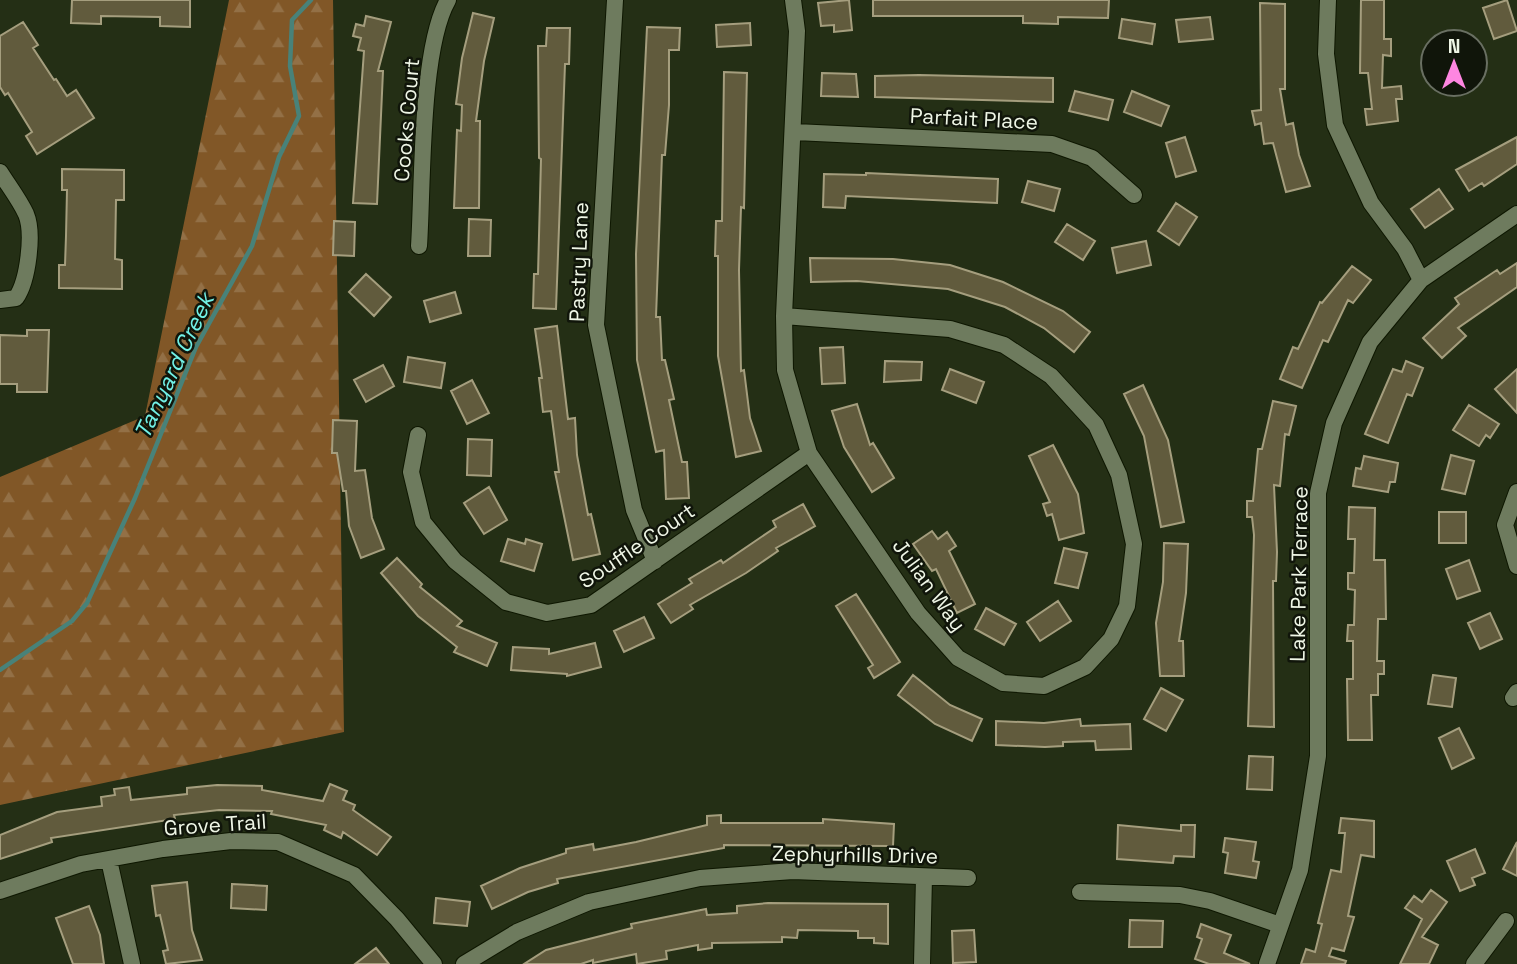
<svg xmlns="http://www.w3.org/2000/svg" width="1517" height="964" viewBox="0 0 1517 964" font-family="'Space Grotesk',sans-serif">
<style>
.forest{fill:url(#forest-firs)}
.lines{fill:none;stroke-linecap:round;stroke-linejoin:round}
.stream{stroke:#488279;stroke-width:4.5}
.building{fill:#615b3d;stroke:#a59e7e;stroke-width:2}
.street-casing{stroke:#0e1701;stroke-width:18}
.street{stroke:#6e7b5e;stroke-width:16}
.labels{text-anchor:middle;stroke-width:5;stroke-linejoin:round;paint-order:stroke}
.street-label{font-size:21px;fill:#eff6e6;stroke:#10150a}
.water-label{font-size:23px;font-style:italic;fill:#72f1e6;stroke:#10150a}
</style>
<defs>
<pattern id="forest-firs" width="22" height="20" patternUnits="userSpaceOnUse" patternTransform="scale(1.75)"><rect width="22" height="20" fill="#815727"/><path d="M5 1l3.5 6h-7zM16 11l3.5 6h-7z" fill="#937046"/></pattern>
</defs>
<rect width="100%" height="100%" fill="#242f15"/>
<!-- forest -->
<path class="forest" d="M229 0H333L344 732 0 805V477L145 416Z"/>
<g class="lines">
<!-- stream -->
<path class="stream" d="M0 670 72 621 87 603 135 498 196 347 252 246 279 157 299 116 290 66 292 20 311 0"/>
</g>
<!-- building -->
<path class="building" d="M72 0H190V27L160 26V17L101 16V24L71 23Z
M849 0 852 30 834 32V25L821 26 818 3Z
M873 0H1109L1108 18 1058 17V24L1023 23V16H873Z
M1361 0H1384V39H1391V56L1383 55 1382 88 1401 86 1402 99H1396L1398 121 1367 125 1365 109H1372L1368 73H1360Z
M1507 0 1517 31 1494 39 1483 8Z
M1260 3 1285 4V89H1280L1286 125 1293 123 1299 155 1310 186 1286 192 1273 143 1264 144 1261 123 1255 125 1252 111 1261 110Z
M473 13 494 18 484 61 476 121H480L479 208H454L457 130 461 131 462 105 456 104 462 58Z
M366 16 391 22 378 71H383L377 204 353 203 364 51 358 50 361 38 353 36 356 24 364 26Z
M1210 17 1213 39 1179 42 1176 20Z
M1122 19 1155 24 1152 44 1119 38Z
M23 22 38 45 33 48 54 80 56 79 67 96 76 90 94 118 37 154 26 136 32 132 8 93 5 95 0 87V36Z
M750 23 751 45 717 47 716 25Z
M647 27 680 28 679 50H669V105L665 155H662L656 317H660L662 360H665L674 399 669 400 682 462H687L689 498 666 499 664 450 656 452 637 360 636 254Z
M547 28H570L569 64H565L556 309 533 308 534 274H538L541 159 539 158 538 46H546Z
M724 72 747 73 744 208 741 207 739 270 741 371 744 370 750 418 761 451 736 457 718 356V256H715L716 221H722Z
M822 73 856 74 858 97 821 96Z
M919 75 1053 78V102L875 97V76Z
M1075 91 1113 100 1108 120 1069 111Z
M1132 91 1169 106 1161 126 1124 112Z
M1185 137 1196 171 1176 177 1166 143Z
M1517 137V164L1484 186 1482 183 1469 191 1456 170Z
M62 169 124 170V200H116L115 259 122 260V289L59 288V265H65L66 236 67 190H62Z
M866 173 998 179 997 203 846 196 845 208 823 207 824 174 866 175Z
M1028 181 1060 189 1054 211 1022 202Z
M1439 189 1453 209 1425 228 1411 209Z
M1176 203 1197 217 1179 245 1158 231Z
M469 219 491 220 490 256H468Z
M334 221 355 222 354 256 333 255Z
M1067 224 1095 241 1083 260 1055 242Z
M1146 241 1151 265 1117 273 1112 248Z
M810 258 893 259 950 265 1003 282 1063 311 1090 332 1074 352 1044 328 1005 307 948 289 857 281 811 282Z
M1517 263V287L1458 328 1466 336 1442 358 1423 338 1459 304 1455 298 1497 270 1500 274Z
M1352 266 1371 280 1353 303 1348 300 1328 342 1323 340 1302 388 1280 379 1293 347 1298 349 1320 302 1322 303Z
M366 274 391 297 374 316 349 292Z
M455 292 461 313 430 322 424 301Z
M557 326 568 419 575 418 577 455 588 515 591 514 600 554 573 560 555 472H559L551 411 543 412 539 378H542L535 329Z
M27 330H49L47 392H17V384H0V335L27 336Z
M843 347 845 383 822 384 820 348Z
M408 357 445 363 441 388 404 382Z
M885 361 922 362 921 380 884 382Z
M1406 361 1423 368 1412 396 1407 394 1388 443 1365 434 1393 369 1402 372Z
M383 365 394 386 366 402 354 380Z
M950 369 984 382 976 403 942 390Z
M1517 369V413L1495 389Z
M472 380 489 413 467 424 451 391Z
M1143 385 1168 440 1184 522 1161 527 1144 436 1124 394Z
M1273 401 1296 406 1289 435 1285 434 1280 486 1274 485 1277 552 1276 581H1273L1274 727 1248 726 1254 535 1252 517H1247V501H1253L1258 449H1262Z
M857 404 870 445 873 443 894 478 872 492 844 447 832 411Z
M1469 405 1499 424 1490 438 1486 435 1479 446 1453 430Z
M333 420 357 421 355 471 365 470 372 518 384 549 361 558 349 526 346 491H343L337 453H332Z
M468 439 492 440 491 476 467 475Z
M1053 445 1078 494 1084 533 1059 540 1052 514 1047 516 1043 504 1050 502 1029 456Z
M1451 455 1474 461 1465 494 1442 489Z
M1364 456 1398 463 1395 482H1390L1388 492 1353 486 1356 468 1361 469Z
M489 487 507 520 484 534 464 503Z
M803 504 815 526 776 548 778 551 746 573 690 605 693 609 671 623 658 604 692 583 689 579 721 560 723 563 776 527 773 521Z
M1349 507 1375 508 1374 560H1385L1386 619H1378L1377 661H1384V674H1378V695H1371L1372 740H1348L1347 679H1353V641H1347L1348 625H1354L1355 590 1348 589V573H1354L1355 539H1348Z
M1439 512H1466V543H1439Z
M932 531 938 539 947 532 956 546 949 551 975 604 957 613 936 569 932 571 913 544Z
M508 539 525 544 526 539 542 544 534 571 501 561Z
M1164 543 1188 544 1186 593 1179 641H1183L1184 676H1160L1156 623 1163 582Z
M1064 548 1087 553 1078 588 1055 583Z
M397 558 422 584 420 587 462 621 457 626 497 643 487 666 454 652 457 647 418 616 381 573Z
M1469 560 1480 591 1457 599 1446 569Z
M856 594 900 662 874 678 868 668 873 665 836 606Z
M1058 601 1071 621 1040 641 1027 622Z
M986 608 1016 624 1004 645 975 629Z
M1490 613 1502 639 1480 649 1468 623Z
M644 617 654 638 624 652 614 631Z
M595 643 601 667 567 676V674L511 670 513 647 549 649V654Z
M913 675 950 705 982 719 972 741 935 724 898 695Z
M1433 675 1456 678 1452 707 1428 704Z
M1161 688 1183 700 1166 731 1144 719Z
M1080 719 1081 726 1130 724 1131 749 1096 750 1095 741 1063 742V746L1045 747 996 745V721L1044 723Z
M1459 728 1474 758 1452 769 1439 738Z
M1249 756 1273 757 1272 790 1247 789Z
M330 784 347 791 343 800 355 805 353 810 391 837 377 855 343 832 341 838 324 830 326 825 271 814 272 811 219 810 174 815 175 819 51 838 52 842 0 859V835L57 812 102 806 101 797 115 795 114 789 129 787 131 800 187 794V788L217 785 262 786V790L323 801Z
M721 815V823H823V819L894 824 893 846 724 845V848L557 879 558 883 528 892 492 909 481 886 520 868 566 853V849L593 844 594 850 636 842 707 825V816Z
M1341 818 1374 821V857L1361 855 1348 916 1354 917 1344 951 1332 948 1329 956 1346 961 1345 964H1301L1306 949 1315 952 1322 924 1318 923 1331 870 1341 872 1345 833H1339Z
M1118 825 1181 831V825H1195L1194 857 1174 856 1173 863 1117 859Z
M1225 838 1256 842 1253 861 1259 862 1256 878 1225 873 1228 853 1223 852Z
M1517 842V876L1503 869Z
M1475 849 1485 873 1472 878 1475 885 1460 891 1447 861Z
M187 882 192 930 202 960 166 964 163 951 168 950 160 915 156 916 152 886Z
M232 884 267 886 266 910 231 908Z
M1431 890 1447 902 1422 937 1438 945 1429 964H1400L1422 919 1405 908 1414 896 1422 902Z
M436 898 470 902 467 926 434 923Z
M768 903 888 904V944L874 943V938H858V931L798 930 797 938 782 937V942L712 943V948L698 950V945L666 951 667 959 637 964 636 954 593 963V960L581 964H524L546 950 632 928 631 924 706 909 707 915 737 913V906Z
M89 906 100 935 104 964H73L56 918Z
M1130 920 1163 921 1162 947H1129Z
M1201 924 1231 935 1224 953 1250 964H1209L1195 959 1202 939 1197 937Z
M974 930 976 962 953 963 952 931Z
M376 948 389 964H355Z"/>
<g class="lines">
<!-- street casing -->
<g class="street-casing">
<path id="street" d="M615 0 596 325 634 510 655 561
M1328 0 1326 54 1335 125 1371 203 1405 249 1421 280
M795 132 1052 144 1092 158 1134 195
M0 172C8 185 19 199 26 214 34 233 28 281 16 298L0 300
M419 246C423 185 420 49 448 0
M784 316 950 329 1004 345 1051 376 1096 425 1119 475 1134 544 1127 606 1111 639 1085 667 1044 686 1003 683 958 658 918 613 809 453 785 370 784 316 797 31 793 0
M418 435 411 472 423 522 455 561 506 602 547 613 591 605 809 453
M1517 492 1505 525 1517 566
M1513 698 1517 692
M109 860 132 964
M0 891 81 864 163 849 231 841 278 842 354 875 397 919 434 964
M1080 892 1180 895 1210 901 1280 925
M464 964 517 932 589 902 700 878 793 871 968 878
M922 964 924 877
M1267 964 1300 870 1318 756V493L1334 423 1370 342 1421 280 1517 214
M1474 964 1506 921"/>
</g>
<!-- street -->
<use href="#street" class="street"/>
</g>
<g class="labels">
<!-- street labels -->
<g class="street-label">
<text transform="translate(974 119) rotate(3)" y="7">Parfait Place</text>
<text transform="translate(407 120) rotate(-85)" y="7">Cooks Court</text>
<text transform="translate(579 262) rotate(-88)" y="7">Pastry Lane</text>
<text transform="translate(637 546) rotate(-34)" y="7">Souffle Court</text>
<text transform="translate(1299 574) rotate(-89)" y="7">Lake Park Terrace</text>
<text transform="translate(929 585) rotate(54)" y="7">Julian Way</text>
<text transform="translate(215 825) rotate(-4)" y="7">Grove Trail</text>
<text transform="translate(855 855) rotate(1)" y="7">Zephyrhills Drive</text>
</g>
<!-- water labels -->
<g class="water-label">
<text transform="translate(174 366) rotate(-65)" y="8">Tanyard Creek</text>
</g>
</g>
<!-- north arrow -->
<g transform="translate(1454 63)"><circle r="33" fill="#10150a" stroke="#696f62" stroke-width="2"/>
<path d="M0-5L12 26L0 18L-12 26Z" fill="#fe86e1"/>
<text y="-10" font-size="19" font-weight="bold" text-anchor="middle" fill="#eff6e6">N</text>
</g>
</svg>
